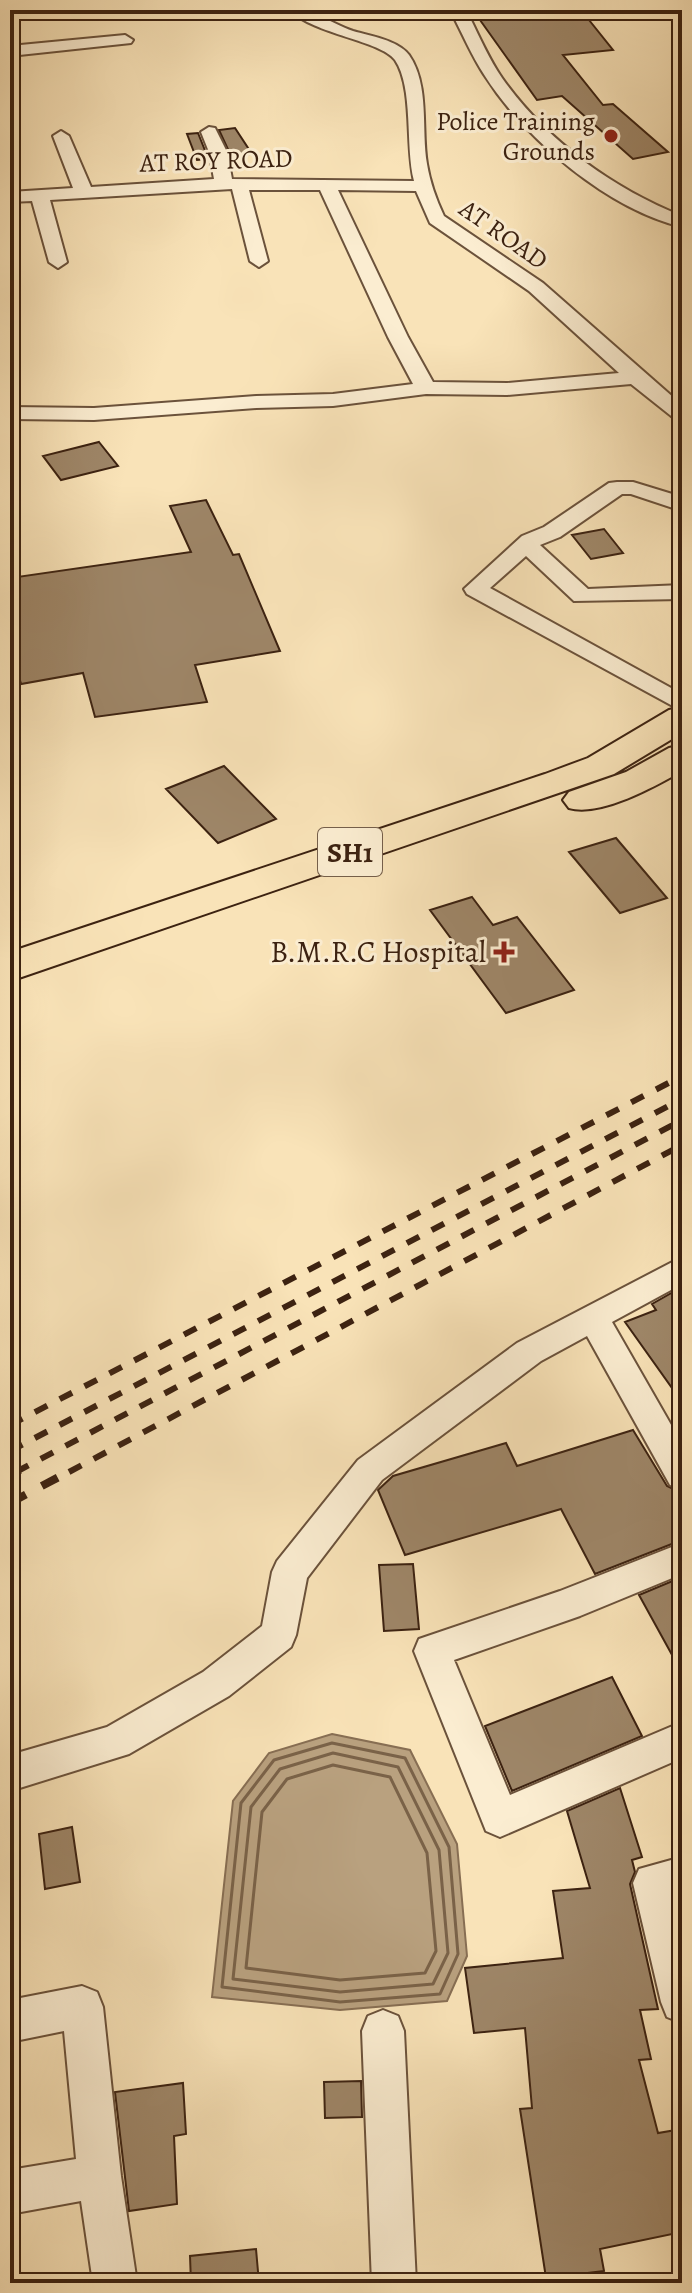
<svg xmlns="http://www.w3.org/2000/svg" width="692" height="2293" viewBox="0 0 692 2293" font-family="Alegreya,serif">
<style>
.water{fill:#b9a17f;stroke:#876e53;stroke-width:2}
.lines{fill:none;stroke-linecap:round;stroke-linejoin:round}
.shore{stroke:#7a6248;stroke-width:3}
.building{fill:#9e8668;stroke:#3c2211;stroke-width:2}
.street-casing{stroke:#6b523b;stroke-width:4}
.primary-casing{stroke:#3c2211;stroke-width:4}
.street{fill:#fbedd1;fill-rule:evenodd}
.primary{fill:#f9e3b8;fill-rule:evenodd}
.rail-far1{stroke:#3c2211;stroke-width:6;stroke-dasharray:14 14;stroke-linecap:butt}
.rail{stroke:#3c2211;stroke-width:8;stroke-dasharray:18 18;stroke-linecap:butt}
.poi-dot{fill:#8f2418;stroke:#fbedd1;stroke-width:3}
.labels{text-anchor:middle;stroke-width:6;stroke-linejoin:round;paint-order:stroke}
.far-poi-label{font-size:26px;fill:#3c2211;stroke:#fbedd1;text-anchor:end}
.far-street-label{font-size:26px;fill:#3c2211;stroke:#fbedd1}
.shield{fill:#fbedd1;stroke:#755f4b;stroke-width:2}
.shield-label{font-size:28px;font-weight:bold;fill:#3c2211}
.poi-label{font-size:30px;fill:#3c2211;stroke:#fbedd1;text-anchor:end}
</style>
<rect width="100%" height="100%" fill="#f9e3b8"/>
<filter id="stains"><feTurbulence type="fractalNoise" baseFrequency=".0025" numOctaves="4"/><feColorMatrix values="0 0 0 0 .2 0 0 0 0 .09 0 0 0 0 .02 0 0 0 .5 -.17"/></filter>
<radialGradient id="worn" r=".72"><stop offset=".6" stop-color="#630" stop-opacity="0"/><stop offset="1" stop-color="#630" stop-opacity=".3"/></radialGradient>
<!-- water -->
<path class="water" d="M332 1734 410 1750 457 1844 467 1956 447 2001 340 2010 212 1997 233 1801 269 1753Z"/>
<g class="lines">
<!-- shore -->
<path class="shore" d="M332 1743 405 1758 449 1847 458 1954 440 1994 340 2002 222 1987 241 1803 274 1760Z
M333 1753 398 1767 439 1850 448 1953 433 1984 340 1992 233 1979 251 1807 280 1769Z
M333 1765 390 1777 427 1853 436 1951 425 1973 340 1980 246 1968 262 1812 287 1779Z"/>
</g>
<!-- building -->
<path class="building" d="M581 10 613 50 563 55 603 105 613 104 668 152 633 159 562 96 537 100 480 20 505 15Z
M235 128 252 154 231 156 219 130Z
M198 133 206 153 207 159 197 160 187 134Z
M99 442 118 466 61 480 43 456Z
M206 500 233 555 239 554 280 651 195 665 207 702 95 717 83 673 21 684 10 643V578L191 552 170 506Z
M604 529 623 553 591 559 572 535Z
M224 766 276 819 218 843 166 789Z
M616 838 667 898 620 913 569 852Z
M472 897 493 925 517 917 574 990 506 1013 430 910Z
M682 1287V1402L625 1322 656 1310 652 1304Z
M633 1430 667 1486 682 1493V1540L595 1574 561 1509 405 1555 378 1490 393 1476 506 1443 517 1466Z
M413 1564 419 1629 384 1631 379 1565Z
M682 1577V1673L639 1595Z
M612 1677 642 1736 512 1791 485 1726Z
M620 1788 642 1857 632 1860 635 1872 630 1884 658 2009 640 2010 651 2059 639 2060 658 2133 682 2129V2232L600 2249 604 2271 546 2278 520 2109 532 2108 525 2028 474 2033 465 1968 563 1958 553 1891 590 1888 567 1811Z
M72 1827 80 1882 45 1889 39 1834Z
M361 2081 362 2117 325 2118 324 2082Z
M183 2083 186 2134 174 2136 177 2204 129 2211 115 2092Z
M256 2249 259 2283H191L190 2256Z"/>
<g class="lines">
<!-- street casing -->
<g class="street-casing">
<path id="street" d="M290 10C316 10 330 23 353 31 370 36 398 40 409 55 430 85 421 130 427 164 430 182 436 199 444 216L543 283 682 405V421L675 419 631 384 507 395 426 394 333 406 256 408 94 420 10 419V407L94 408 256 396 333 394 413 384 388 337 320 190H249L268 261 259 267 250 261 232 189 50 200 67 262 58 268 49 262 32 201 10 202V192L73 188 53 136 61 131 69 136 91 187 214 179 209 152 201 132 209 127 215 128 227 152 232 179 414 181C405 147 414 88 395 60 382 41 313 34 290 10ZM338 190 416 191 430 223 529 291 619 373 507 383 433 382 408 337Z
M450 10H507L499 15 470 18C480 38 489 59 502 78 546 140 612 188 682 216V227C608 209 525 139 485 76 471 55 462 32 450 10Z
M125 35 133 40 131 43 10 56V46Z
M617 482H633L682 497V511L631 494H622L560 537 540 545 588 589 682 585V599L574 601 526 556 490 588 682 694V711L467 594 464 589 522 536 544 527 609 483Z
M682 1257V1284L612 1322 682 1444V1490L670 1485 587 1336 541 1361 382 1480 307 1578 296 1635 291 1647 229 1696 129 1754 10 1791V1755L107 1727 203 1672 262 1626 272 1572 277 1561 358 1460 517 1343Z
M682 1543V1574L580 1616 454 1660 510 1795 682 1722V1758L500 1837 486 1831 414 1651 419 1639 560 1591Z
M682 1857V1895L676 1897 682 1920V2023L667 2017 661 2002 633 1883 639 1869Z
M82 1986 97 1992 103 2007 121 2176 137 2283H93L81 2201 10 2214V2170L76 2159 64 2031 10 2042V2000Z
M383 2010 398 2016 404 2031 416 2283H372L362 2031 368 2016Z"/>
</g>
<!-- primary casing -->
<g class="primary-casing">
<path id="primary" d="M682 707V733L614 774 10 981V952L545 774 588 758 669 710Z
M682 745V771C654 787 600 817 569 808L563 800 569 792 626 772 669 748Z"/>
</g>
<!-- street -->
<use href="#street" class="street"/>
<!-- primary -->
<use href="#primary" class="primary"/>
<!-- rail-far1 -->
<path class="rail-far1" d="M10 1425 682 1076
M10 1451 682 1099
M16 1472 682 1120
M69 1472 682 1145"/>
<!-- rail -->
<path class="rail" d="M10 1475 20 1470
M10 1503 72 1470"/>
</g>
<!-- markers -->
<g class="poi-dot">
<circle cx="611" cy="136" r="8"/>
<path d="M500 940h8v8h8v8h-8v8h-8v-8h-8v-8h8z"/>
</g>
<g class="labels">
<!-- far-poi labels -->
<g class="far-poi-label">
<text x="595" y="130">Police Training<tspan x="595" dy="30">Grounds</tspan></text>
</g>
<!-- far-street labels -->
<g class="far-street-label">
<text transform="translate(216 160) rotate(-2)" y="9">AT ROY ROAD</text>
<text transform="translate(504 234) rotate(35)" y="9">AT ROAD</text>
</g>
<!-- shield labels -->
<rect class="shield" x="318" y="828" width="64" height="48" rx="6"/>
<g class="shield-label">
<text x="350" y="862">SH1</text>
</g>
<!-- poi labels -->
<g class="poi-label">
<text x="486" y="962">B.M.R.C Hospital</text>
</g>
</g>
<!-- margin -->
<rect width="692" height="2293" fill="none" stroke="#f9e3b8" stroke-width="40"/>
<rect x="12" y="12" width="668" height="2269" fill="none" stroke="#3c2211" stroke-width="4"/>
<rect x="20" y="20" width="652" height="2253" fill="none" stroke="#3c2211" stroke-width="2"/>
<rect width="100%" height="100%" filter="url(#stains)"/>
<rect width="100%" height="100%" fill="url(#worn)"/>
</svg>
